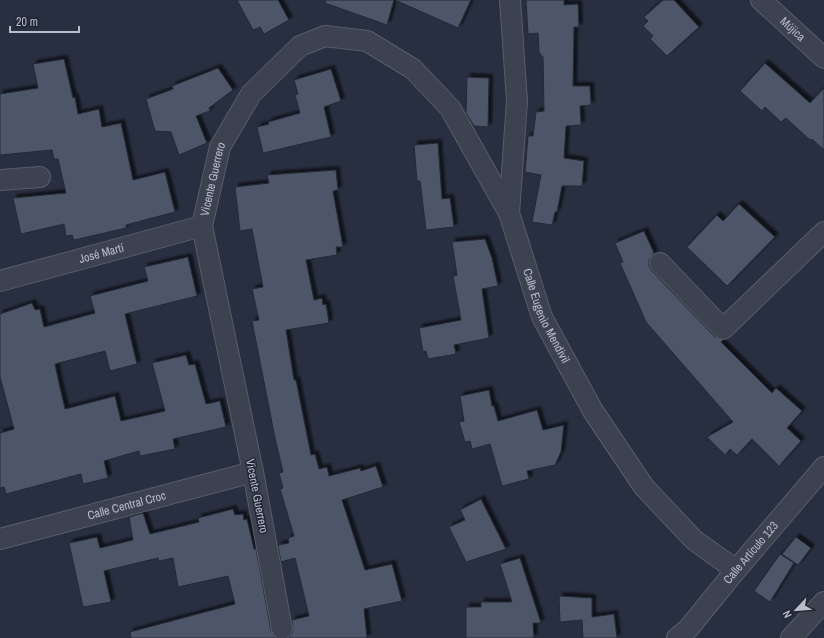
<svg xmlns="http://www.w3.org/2000/svg" width="824" height="638" viewBox="0 0 824 638" font-family="'Archivo Narrow',sans-serif">
<style>
.building{fill:#4e5668;stroke:#232937;filter:url(#shadow)}
.lines{fill:none;stroke-linecap:round;stroke-linejoin:round}
.street-casing{stroke:#575d6a;stroke-width:22}
.street{stroke:#3c4250;stroke-width:20}
.labels{text-anchor:middle;stroke-width:3;stroke-linejoin:round;paint-order:stroke}
.street-label{font-size:12px;fill:#b8bdca;stroke:#212735}
</style>
<defs>
<filter id="shadow"><feDropShadow dx="3.5" dy="-3.5" stdDeviation="1" flood-color="#0009"/></filter>
</defs>
<rect width="100%" height="100%" fill="#282f40"/>
<!-- building -->
<path class="building" d="M237 0H278L289 20 264 34 260 27 253 30Z
M326 0H394L387 25 325 3Z
M395 0H471L458 28Z
M526 0H564V5L578 4 579 27H574L573 86H590L591 105 580 106 581 125 566 126 564 158 584 161 582 186H562L557 212H555L552 225 532 222 541 175 525 172 528 136H533L536 112 544 111 543 57 539 52 538 33 528 34Z
M663 0H674L699 27 667 56 650 39 653 36 643 26 648 21 644 17Z
M64 59 73 98 75 97 78 114 99 109 102 127 121 123 133 180 165 172 175 212 126 225V228L74 240 72 235 66 236 64 224 21 234 13 198 66 193 58 159H54L52 150 0 155V94L38 88 33 64Z
M765 63 810 103 824 88V150L812 139 810 140 786 118 781 122 765 107 762 111 740 91Z
M218 68 233 90 209 108 210 111 196 116 207 143 179 155 171 132 155 131 146 99 173 89 172 86Z
M331 69 341 101 324 107 331 137 263 153 257 127 269 124 268 122 300 113 295 95 298 94 294 80Z
M467 77 489 78 488 127 474 126 466 113Z
M438 143 442 199 450 198 454 227 426 230 420 181H417L414 145Z
M336 170 338 190 333 191 343 247H336L337 255 306 260 314 300 322 298 323 305 326 304 329 323 286 330 294 380H296L311 455 315 454 319 469 327 467 329 476 360 468 361 471 376 466 383 487 342 500 365 570 392 564 402 601 364 609 367 638H289L293 632 292 620 309 616 295 558 281 562 278 545 289 543 288 538 294 536 280 489 283 488 279 473 283 472 275 438 252 321 259 320 252 289 263 287 252 229 240 231 235 187 269 183 267 175Z
M739 204 775 237 727 286 687 247 717 215 723 221Z
M644 231 654 253 649 260V266L652 271 715 337 723 340 721 342 772 393 776 388 802 411 787 428 801 441 779 466 752 439 737 455 730 449 725 455 707 437 733 422 646 322 620 263 623 262 615 243Z
M485 239 492 258 498 286 482 289 489 338 454 345 456 354 428 359 426 351 423 352 419 328 461 320 453 276 457 275 452 242Z
M188 257 197 296 125 314 137 364 110 371 105 351 55 364 59 383 65 409 115 396 121 421 165 411 152 363 186 355 189 365 195 364 206 404 220 401 226 427 173 439 175 449 140 456 139 451 104 461 108 478 83 484 81 474 6 494 4 487 0 488V433L14 429 0 377V314L32 303 35 310 40 309 44 327 95 313 90 296 148 281 144 267Z
M489 390 492 406H494L498 421 537 410 543 430 564 425 561 452 555 465 527 471 529 479 502 486 490 444 472 449 470 441 465 442 459 422 464 421 460 396Z
M481 499 506 549 466 562 449 527 465 520 460 510Z
M233 509 235 515 243 514 244 520 247 519 254 549H256L271 631 275 638H131L130 632 235 604 228 576 178 587 173 558 159 561 158 558 104 571 111 602 83 607 69 543 97 537 100 548 133 540 129 517 143 513 150 534 199 522 198 518Z
M796 537 811 548 798 565 782 554Z
M780 554 794 563 770 602 754 591Z
M520 558 541 623H533L534 638H466V607H481V602H512L500 564Z
M559 596 592 598V617L614 614 617 638H583L582 620 560 622Z"/>
<g class="lines">
<!-- street casing -->
<g class="street-casing">
<g id="street">
<path id="s1" d="M510 0 517 101 509 213 542 317 593 411 644 487 694 540 736 570"/>
<path id="s2" d="M761 0 824 58"/>
<path d="M0 180 40 177"/>
<path d="M660 263 723 329 824 232"/>
<path id="s3" d="M0 281 202 226"/>
<path id="s4" d="M0 539 253 472"/>
<path id="s5" d="M282 629 253 472 202 226 220 147 251 94 300 46 325 36 367 41 413 69 450 108 509 213"/>
<path id="s6" d="M677 638 688 629 736 570 824 467"/>
<path d="M791 638 824 602"/>
</g>
</g>
<!-- street -->
<use href="#street" class="street"/>
</g>
<g class="labels">
<!-- street labels -->
<g class="street-label">
<text dy="4" stroke="none"><textPath href="#s2" startOffset="43">Mújica</textPath></text>
<text dy="4" stroke="none"><textPath href="#s5" startOffset="459">Vicente Guerrero</textPath></text>
<text dy="4" stroke="none"><textPath href="#s3" startOffset="105">José Martí</textPath></text>
<text dy="4" stroke="none"><textPath href="#s1" startOffset="323">Calle Eugenio Mendivil</textPath></text>
<text transform="translate(257 496) rotate(79)" y="4">Vicente Guerrero</text>
<text dy="4" stroke="none"><textPath href="#s4" startOffset="131">Calle Central Croc</textPath></text>
<text dy="4" stroke="none"><textPath href="#s6" startOffset="113">Calle Artículo 123</textPath></text>
</g>
</g>
<!-- north arrow -->
<g transform="translate(796 610) rotate(244)" stroke="#212735" stroke-width="3" paint-order="stroke">
<path d="M0-3L7 15L0 10L-7 15Z" fill="#b8bdca"/>
<text y="-6" font-size="11" font-weight="bold" text-anchor="middle" fill="#b8bdca">N</text>
</g>
<!-- scale -->
<path d="M10 26v6h69v-6" fill="none" stroke="#b8bdca" stroke-width="2"/>
<text x="16" y="26" font-size="12" fill="#b8bdca" stroke="#212735" stroke-width="3" paint-order="stroke">20 m</text>
</svg>
